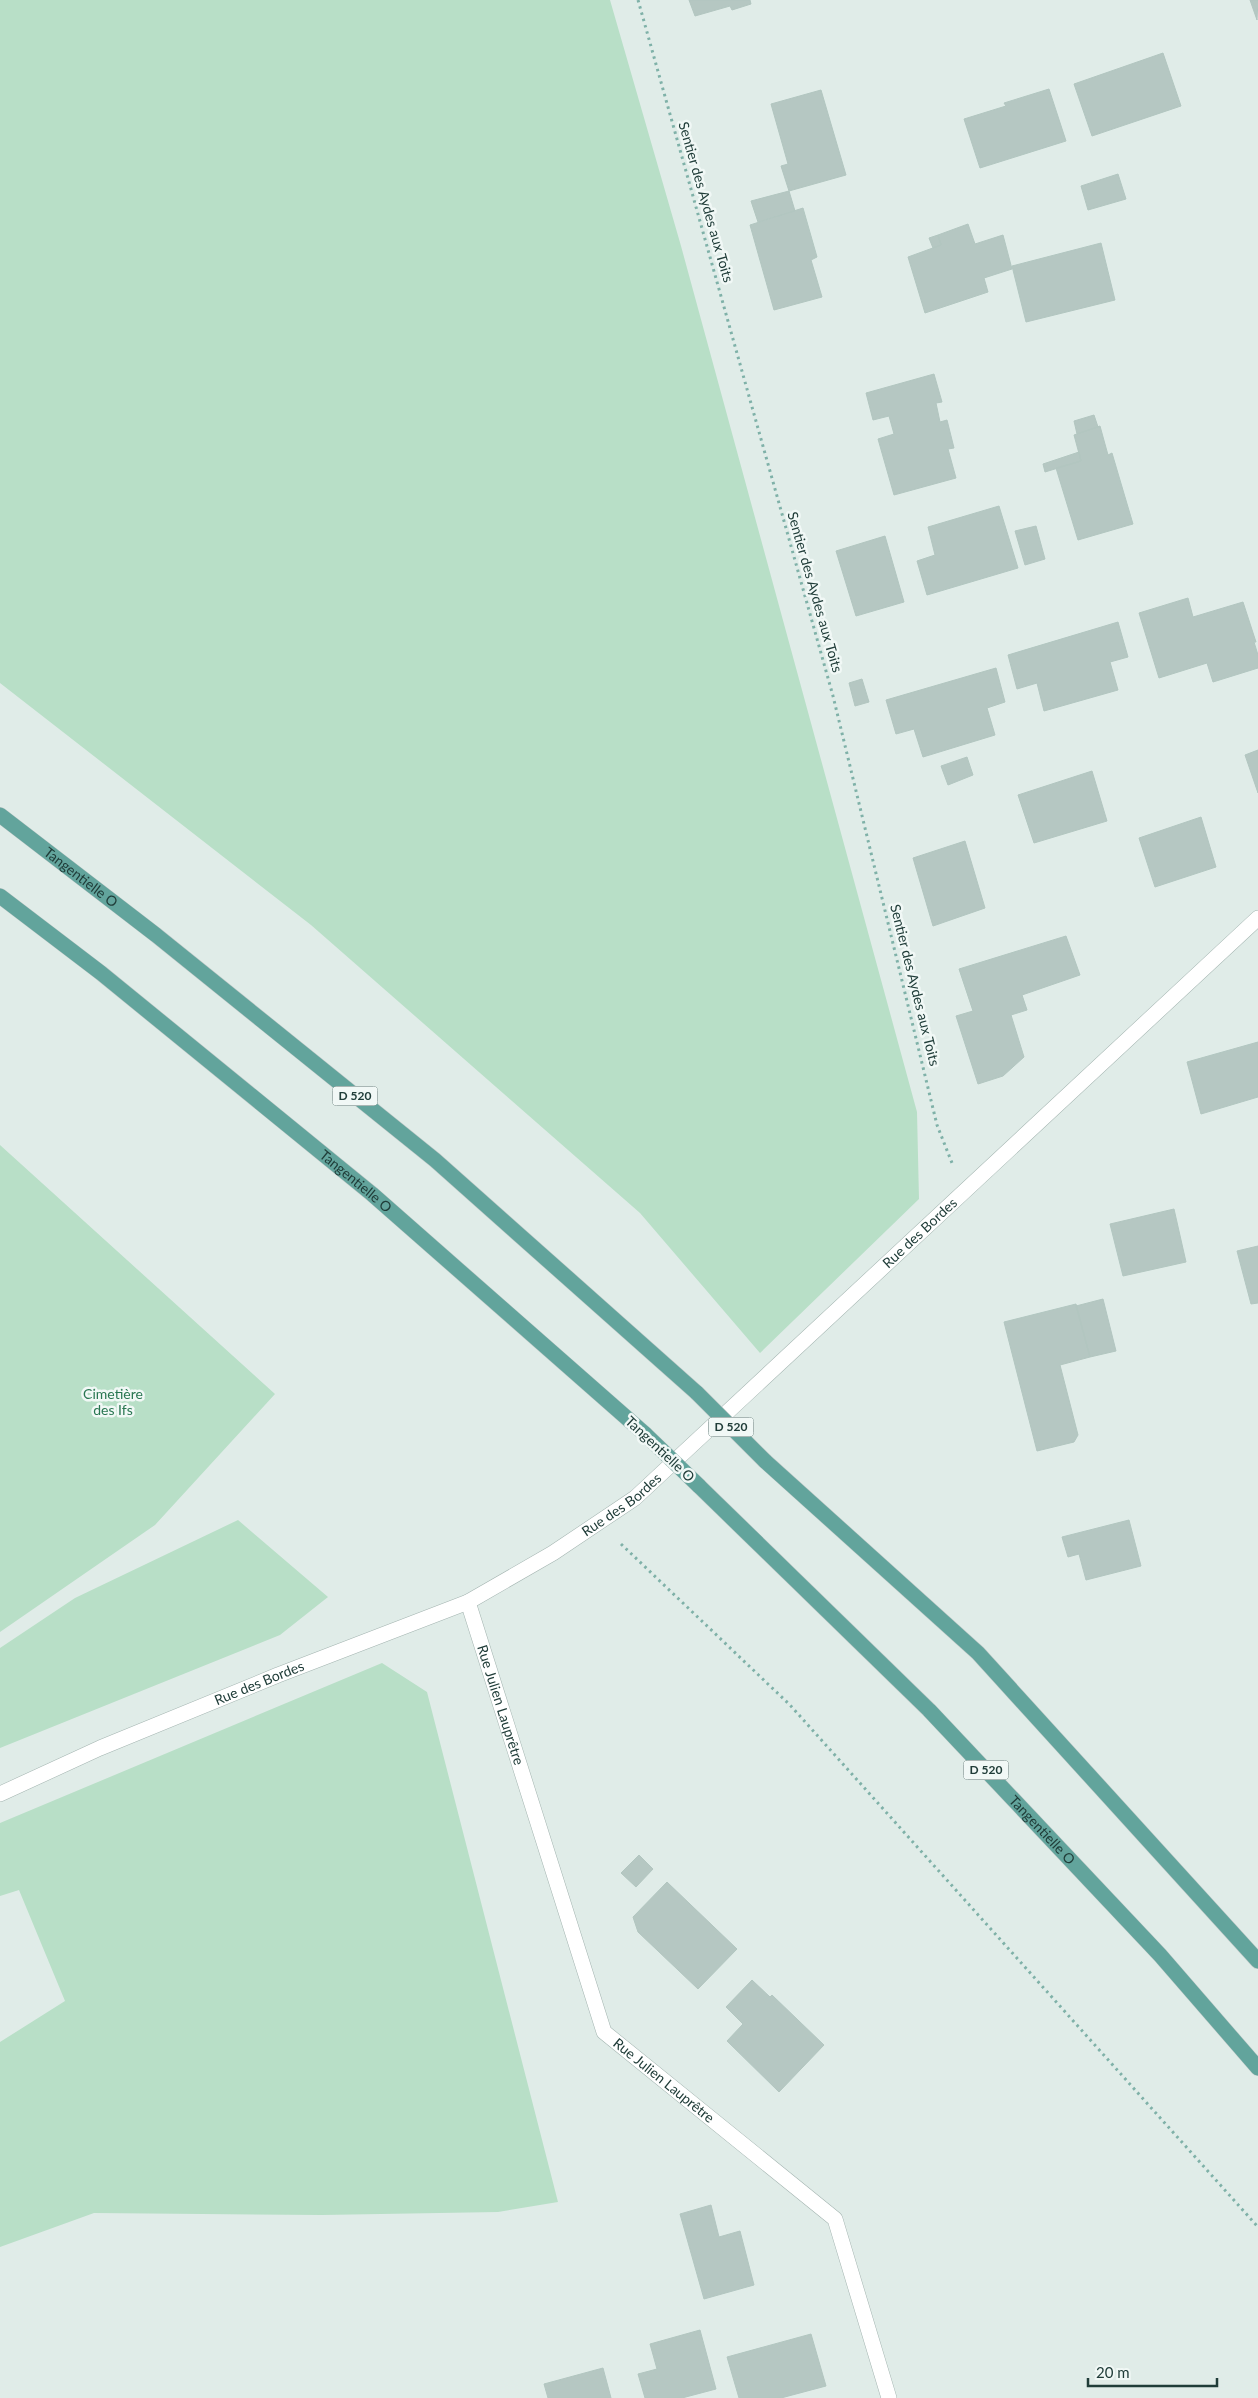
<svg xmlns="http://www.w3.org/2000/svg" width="1258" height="2398" viewBox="0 0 1258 2398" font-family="Lato,sans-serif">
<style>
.green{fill:#b8dfc7}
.building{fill:#b5c7c2;stroke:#b2c6c0}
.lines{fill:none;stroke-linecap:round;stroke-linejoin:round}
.minor-casing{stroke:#a3b4b0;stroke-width:16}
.major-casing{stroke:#c1c9c8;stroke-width:16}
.path{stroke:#7fb1a8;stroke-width:3;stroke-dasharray:2.5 4;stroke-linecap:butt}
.minor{stroke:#fff;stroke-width:15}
.major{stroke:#62a49c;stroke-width:15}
.major-bridge-casing{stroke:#c1c9c8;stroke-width:16;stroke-linecap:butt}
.major-bridge{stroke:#62a49c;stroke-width:15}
.labels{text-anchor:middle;stroke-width:5;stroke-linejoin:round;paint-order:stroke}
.shield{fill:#f1f8f6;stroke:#5f7572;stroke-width:1}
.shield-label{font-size:12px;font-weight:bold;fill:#203d39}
.street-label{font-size:14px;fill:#203d39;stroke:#f1f8f6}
.park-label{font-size:14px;fill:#287651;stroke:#f1f8f6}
</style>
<rect width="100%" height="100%" fill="#e0ece8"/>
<!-- green -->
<path class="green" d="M0 0H610L681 246 917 1112 919 1199 760 1353 640 1213 311 925 0 683Z
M0 1145 275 1394 155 1525 0 1632Z
M238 1520 328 1597 280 1635 0 1748V1648L75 1598Z
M382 1663 427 1692 558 2202 498 2212 322 2215 94 2213 0 2247V2042L65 2001 19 1890 0 1896V1823Z"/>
<!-- building -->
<path class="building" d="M689 0H750L751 4 732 10 730 6 695 16Z
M1250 0H1258L1257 20Z
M1163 53 1181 106 1092 136 1074 84Z
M1049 89 1066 141 980 168 964 119 1006 106 1004 103Z
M821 90 846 175 789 191 781 166 788 164 771 104Z
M1118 174 1126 199 1088 210 1081 186Z
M789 191 795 211 758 222 751 201Z
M803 208 817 257 811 260 822 297 774 310 750 225Z
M968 224 975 244 1003 235 1012 269 984 278 988 292 925 313 908 257 941 245 938 235Z
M938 235 941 245 933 248 929 238Z
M1101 243 1115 300 1026 322 1012 266Z
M934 374 942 402 936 403 940 422 947 420 954 448 948 449 956 478 894 495 878 439 894 434 889 416 873 420 866 393Z
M1094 415 1098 427 1077 434 1074 421Z
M1100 426 1108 455 1112 453 1133 524 1078 540 1056 468 1081 461 1074 435Z
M1079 452 1081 461 1045 472 1043 464Z
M999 506 1018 568 927 595 917 561 935 555 928 527Z
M1036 526 1045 559 1025 565 1015 531Z
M885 536 904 602 856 616 836 551Z
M1188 598 1193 617 1243 602 1256 642H1254L1258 655V668L1213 682 1207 663 1159 678 1139 613Z
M1118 622 1128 657 1110 662 1118 690 1044 711 1037 683 1017 689 1008 655Z
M996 668 1005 702 987 708 995 735 923 757 914 729 896 734 886 700Z
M862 679 869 702 855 706 849 683Z
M1258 750V793L1245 755Z
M967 757 973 775 948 785 941 766Z
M1092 771 1107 821 1034 843 1018 795Z
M1201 817 1216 867 1155 887 1139 838Z
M965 841 985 908 933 926 913 858Z
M1066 936 1080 975 1022 995 1027 1010 1011 1015 1024 1057 1003 1076 978 1084 956 1016 973 1011 959 969Z
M1258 1042V1097L1201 1114 1187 1062Z
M1174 1209 1186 1262 1123 1276 1110 1224Z
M1258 1246V1303L1251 1304 1237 1251Z
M1103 1299 1116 1351 1090 1357 1076 1306Z
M1076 1304 1090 1357 1060 1365 1078 1435 1074 1442 1037 1451 1004 1322Z
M1129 1520 1141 1566 1086 1580 1079 1554 1068 1557 1062 1537Z
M639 1855 653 1869 636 1887 621 1873Z
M667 1882 737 1949 698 1989 638 1932 633 1917Z
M752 1980 770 1997 772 1995 824 2045 779 2092 727 2041 743 2024 726 2007Z
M711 2205 719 2237 740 2231 754 2285 704 2299 680 2214Z
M700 2330 716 2389 682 2398H645L638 2374 657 2369 650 2344Z
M811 2334 826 2386 781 2398H739L727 2357Z
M603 2368 611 2398H548L544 2384Z"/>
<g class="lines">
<!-- minor casing -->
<g class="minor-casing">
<g id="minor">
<path id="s1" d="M468 1602 604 2032 835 2219 889 2398"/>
<path id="s2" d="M0 1794 100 1748 278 1675 468 1602 553 1553 635 1498 1258 918"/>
</g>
</g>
<!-- major casing -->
<g class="major-casing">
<g id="major">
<path id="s3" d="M0 815 156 935 435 1160 697 1393"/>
<path id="s4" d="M0 896 101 973 372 1194 645 1434"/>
<path d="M765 1461 978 1653 1258 1961"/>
<path id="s5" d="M699 1486 929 1710 1160 1955 1258 2068"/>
</g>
</g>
<!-- path -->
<path class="path" d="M638 0 833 696 937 1125 952 1163
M621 1544 790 1705 1258 2227"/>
<!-- minor -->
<use href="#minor" class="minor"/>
<!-- major -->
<use href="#major" class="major"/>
<!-- major-bridge casing -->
<g class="major-bridge-casing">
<path id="major-bridge" d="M697 1393 765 1461
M645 1434 699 1486"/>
</g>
<!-- major-bridge -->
<use href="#major-bridge" class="major-bridge"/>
</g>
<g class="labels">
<!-- shield labels -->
<g class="shield">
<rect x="332.5" y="1086.5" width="45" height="19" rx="4"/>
<rect x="708.5" y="1417.5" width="45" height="19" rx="4"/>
<rect x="963.5" y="1760.5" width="45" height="19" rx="4"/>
</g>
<g class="shield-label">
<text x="355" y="1100">D 520</text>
<text x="731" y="1431">D 520</text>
<text x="986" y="1774">D 520</text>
</g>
<!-- street labels -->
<g class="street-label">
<text transform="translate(706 202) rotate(74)" y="5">Sentier des Aydes aux Toits</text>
<text transform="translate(815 592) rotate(74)" y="5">Sentier des Aydes aux Toits</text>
<text dy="5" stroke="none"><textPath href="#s3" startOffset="102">Tangentielle O</textPath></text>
<text transform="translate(915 985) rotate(76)" y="5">Sentier des Aydes aux Toits</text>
<text dy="5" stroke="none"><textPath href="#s4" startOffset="456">Tangentielle O</textPath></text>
<text dy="5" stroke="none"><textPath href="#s2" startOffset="1092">Rue des Bordes</textPath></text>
<text transform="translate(660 1449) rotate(43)" y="5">Tangentielle O</text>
<text dy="5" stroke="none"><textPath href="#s2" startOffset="688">Rue des Bordes</textPath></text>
<text dy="5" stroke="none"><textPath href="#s2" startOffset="282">Rue des Bordes</textPath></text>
<text dy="5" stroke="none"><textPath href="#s1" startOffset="108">Rue Julien Lauprêtre</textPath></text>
<text dy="5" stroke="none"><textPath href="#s5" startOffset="486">Tangentielle O</textPath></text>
<text dy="5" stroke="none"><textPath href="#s1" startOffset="528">Rue Julien Lauprêtre</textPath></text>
</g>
<!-- park labels -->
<g class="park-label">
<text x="113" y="1399">Cimetière<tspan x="113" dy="16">des Ifs</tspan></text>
</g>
</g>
<!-- scale -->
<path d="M1088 2378v8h129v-8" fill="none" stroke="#203d39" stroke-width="2.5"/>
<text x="1096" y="2378" font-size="15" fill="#203d39" stroke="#f1f8f6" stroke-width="4" paint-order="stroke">20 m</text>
</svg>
